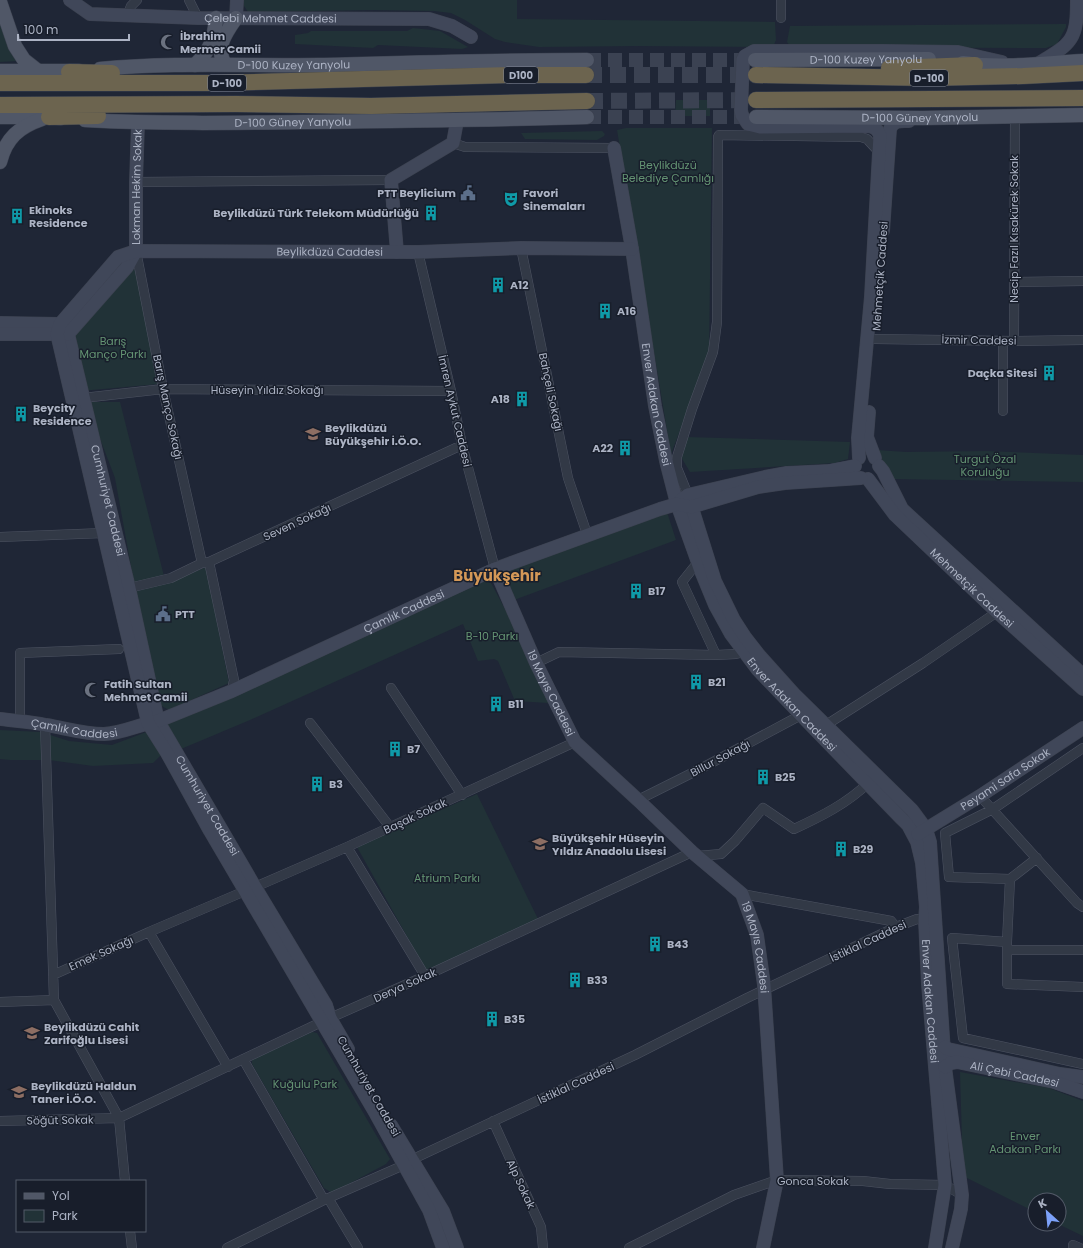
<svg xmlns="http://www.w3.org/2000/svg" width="1083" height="1248" viewBox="0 0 1083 1248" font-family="Poppins,sans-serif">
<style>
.green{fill:#213237}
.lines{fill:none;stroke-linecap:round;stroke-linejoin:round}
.primary-tunnel{stroke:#3b4252;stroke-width:14;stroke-dasharray:14 7;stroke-linecap:butt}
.highway-tunnel{stroke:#3b4252;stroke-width:16;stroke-dasharray:16 8;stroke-linecap:butt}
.street-casing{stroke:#4d5362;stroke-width:10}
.secondary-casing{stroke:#3c4250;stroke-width:14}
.primary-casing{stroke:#3c4250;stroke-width:15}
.highway-casing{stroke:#3a404e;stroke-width:17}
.street{stroke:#323946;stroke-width:9}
.secondary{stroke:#404759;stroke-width:13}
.primary{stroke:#505767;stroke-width:14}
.highway{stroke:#6c644f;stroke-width:16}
.labels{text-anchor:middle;stroke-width:3;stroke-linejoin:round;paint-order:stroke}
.shield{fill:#181e2b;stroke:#808696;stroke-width:1}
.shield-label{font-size:10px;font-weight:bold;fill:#acb3c4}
.street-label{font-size:11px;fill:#acb3c4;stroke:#181e2b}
.poi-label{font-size:11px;font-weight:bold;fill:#acb3c4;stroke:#181e2b;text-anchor:start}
.park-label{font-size:11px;fill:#649473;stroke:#181e2b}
.district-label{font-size:15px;font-weight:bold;fill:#d49857;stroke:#181e2b}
</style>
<rect width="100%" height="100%" fill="#1f2636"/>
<!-- green -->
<path class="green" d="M244 0H517V19L775 22 776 40 773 47 637 46 539 47 505 42 495 39 465 20 451 13 434 11 372 10 248 12 244 6Z
M0 10 18 61 0 62Z
M1066 24V27L1057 44 1046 48 801 47 790 46 787 42 790 26Z
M413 28 440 31 468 47 462 49 378 45 373 48 295 44V35L308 33 311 31H407Z
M676 100H710V116H675Z
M626 128H712L709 355 671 454 617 130Z
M602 131 605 134 604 136 597 140 525 139 521 133Z
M131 269 137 270 159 384 81 391 71 334Z
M86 402H120L164 576 134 583 115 478Z
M687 437 850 442 848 459 835 463 690 472 681 457Z
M877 450 906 452 986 451 1083 455V482L892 479Z
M667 512 676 540 514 600 501 569Z
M206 567 229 683 169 710 158 704 133 592 165 584Z
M481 581 491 583 512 622 549 703 515 701 498 661 494 659 478 661 463 624 250 720 181 749 165 724Z
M0 730 41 732 69 741 112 745 149 731 161 755 153 763 93 766 49 760H10L0 759Z
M477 794 538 919 428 974 357 847Z
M312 1032 317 1033 390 1159 386 1164 332 1193 324 1188 252 1064V1060Z
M960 1072 1049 1088 1083 1101V1236L1058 1224 1059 1200H1035V1212L963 1176Z"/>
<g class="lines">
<!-- primary-tunnel -->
<path class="primary-tunnel" d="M587 60H755
M587 117H754"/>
<!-- highway-tunnel -->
<path class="highway-tunnel" d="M586 75H756
M587 101 756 100"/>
<!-- street casing -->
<g class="street-casing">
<path id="street" d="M189 0 198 18
M781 0V18
M127 16 131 6 137 0
M453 143 465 147 614 148
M136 182 391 180
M521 248 568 478 587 534
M136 251 163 389 202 563
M418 252 451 391 462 445 495 569
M1014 282 1083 281
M875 339 1014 341 1083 340
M1014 341 1015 116
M83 398 163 389 451 391
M1003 411V341
M688 495 677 468V457L692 409 713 352 717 322 718 137 719 135 861 137 867 139 879 152
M0 537 104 533
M209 562 234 680 232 691
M698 562 682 582 716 655
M129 588 171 578 202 563 209 562 462 445
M536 663 559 652 716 655 736 654 744 652
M391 688 462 795
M20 721V653L119 649
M310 723 390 827
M45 724 54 1000 119 1118 125 1181
M826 725 923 663 997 612
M1083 748 993 809 945 833 949 877 1010 879 1007 942V984L1083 987
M980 796 1077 903 1083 907
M638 800 700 769 801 715
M347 847 425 976
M697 856 721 854 735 841 763 808 794 829C820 817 848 803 868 783
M1010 879 1037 858
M255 887 347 847 575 742
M742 894 886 920 891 921 896 927
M1007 942 952 938 963 1038 1083 1064
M1007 950H1083
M53 975 149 932
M0 1002 54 1000
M243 1059 324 1200
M228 1067 149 932 245 891
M0 1121 119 1118 330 1018 425 976 692 852
M493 1121 541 1227 543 1248
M328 1198 358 1248
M130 1231 132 1248
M227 1248 324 1200 404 1165 411 1160 635 1055 747 998 896 927 917 919 925 920
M629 1248 734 1195 777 1180 863 1181 890 1184 945 1185 962 1195
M1073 1248V1245L1080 1248"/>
</g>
<!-- secondary casing -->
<g class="secondary-casing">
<g id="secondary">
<path id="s1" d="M70 0 90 14 198 18 429 19 452 26 471 37"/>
<path d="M236 18 237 0"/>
<path d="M1039 63C1073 43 1077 39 1077 0"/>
<path id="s2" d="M614 148 632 249 655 406 666 461 677 504 701 571 715 605 731 634 758 670 801 715 900 817 908 825 917 842 922 863 926 907 925 920 928 984 945 1185 935 1248"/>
<path d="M883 231 890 129C894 120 900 121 909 121"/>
<path id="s3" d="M136 251V182L138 123"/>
<path d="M397 252 391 180 453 143 457 121"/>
<path d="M0 323 60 324"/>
<path id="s4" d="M60 324 68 334 129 588 158 721 255 887 326 1005 330 1018 348 1049"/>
<path d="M0 334H68L127 267 136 251"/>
<path d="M869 412 867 437 875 458"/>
<path d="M859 458 858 438 871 297 880 135C877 129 875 127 868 126L760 127 748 124 742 115 741 110 743 60 745 56 754 51H884L958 52 1002 62"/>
<path d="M879 466 883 471 902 509 1083 675"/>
<path id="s5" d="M868 479 895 515 997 612 1083 689"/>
<path d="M688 495 715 581 734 620 745 637 759 655 794 694 912 810 926 829 930 842 945 1067 962 1195 961 1209 952 1248"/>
<path d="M681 500 688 495 765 477 787 473 829 471 855 466"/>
<path id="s6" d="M495 569 536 663 575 742 638 800 692 852 742 894 757 935 764 985 777 1180 763 1248"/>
<path id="s7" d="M0 719C15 721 31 722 46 725 65 728 84 734 104 734 123 733 140 724 158 721L232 691 495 569 660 509 677 504 691 507 758 487 785 483 861 478"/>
<path id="s8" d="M918 834 980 796 1083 728"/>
<path d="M945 1047 948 1049 1060 1074 1083 1077"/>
<path id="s9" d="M945 1067 951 1063 957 1062 1054 1082 1083 1092"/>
<path d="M391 1125 443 1211 457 1248"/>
<path id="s10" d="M443 1248 429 1210 376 1114 210 831 167 753 148 723 57 334 60 324 118 257 136 251 418 252 521 248 632 249"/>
</g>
</g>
<!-- primary casing -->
<g class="primary-casing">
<g id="primary">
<path d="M0 2 15 46 24 60 38 71"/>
<path id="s11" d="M755 60 929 59"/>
<path d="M963 63C1002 69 1044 63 1083 61"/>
<path d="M225 64C214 48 227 31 236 18"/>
<path d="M195 65C211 49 214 40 216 18"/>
<path id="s12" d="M100 69C172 62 245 66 318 65 407 63 497 60 587 60"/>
<path d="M0 71H79"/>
<path d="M0 117H49L61 118"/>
<path id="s13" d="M756 117 923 118 1083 115"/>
<path id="s14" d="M85 120C158 124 230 123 303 122 397 121 492 120 587 117"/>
<path d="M0 162C6 138 19 127 42 119"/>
</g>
</g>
<!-- highway casing -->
<g class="highway-casing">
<path id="highway" d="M889 68 975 65
M69 72 112 73
M756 75 928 78 1023 76 1083 73
M0 83H215L513 75H586
M756 100 1083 98
M0 105 236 104 371 106 587 101
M49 117 98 116"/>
</g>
<!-- street -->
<use href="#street" class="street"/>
<!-- secondary -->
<use href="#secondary" class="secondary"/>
<!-- primary -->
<use href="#primary" class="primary"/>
<!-- highway -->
<use href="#highway" class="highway"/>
</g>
<!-- icons -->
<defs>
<g id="mosque-bare" transform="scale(1.2)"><path d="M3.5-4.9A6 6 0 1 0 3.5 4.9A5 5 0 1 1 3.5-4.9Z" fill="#6b7280" stroke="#181e2b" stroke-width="2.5" paint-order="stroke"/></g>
<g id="civic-bare" transform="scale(1.2)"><path d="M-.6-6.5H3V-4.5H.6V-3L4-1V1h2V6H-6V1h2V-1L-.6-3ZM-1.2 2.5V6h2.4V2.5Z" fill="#5c6f8a" stroke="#181e2b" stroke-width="2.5" paint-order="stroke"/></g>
<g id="theatre-bare" transform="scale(1.2)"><path d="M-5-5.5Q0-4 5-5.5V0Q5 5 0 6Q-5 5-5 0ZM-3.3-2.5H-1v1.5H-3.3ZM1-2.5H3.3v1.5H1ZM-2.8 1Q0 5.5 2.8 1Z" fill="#0f9aa8" stroke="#181e2b" stroke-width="2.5" paint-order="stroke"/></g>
<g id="building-bare" transform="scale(1.2)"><path d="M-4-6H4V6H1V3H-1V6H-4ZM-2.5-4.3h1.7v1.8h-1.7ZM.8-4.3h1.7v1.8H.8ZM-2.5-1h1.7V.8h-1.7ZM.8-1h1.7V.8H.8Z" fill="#0f9aa8" stroke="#181e2b" stroke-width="2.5" paint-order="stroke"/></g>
<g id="school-bare" transform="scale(1.2)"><path d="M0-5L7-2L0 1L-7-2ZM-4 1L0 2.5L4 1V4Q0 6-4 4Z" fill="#8d6e63" stroke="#181e2b" stroke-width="2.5" paint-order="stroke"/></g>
</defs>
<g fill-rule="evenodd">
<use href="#mosque-bare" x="168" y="42"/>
<use href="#civic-bare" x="468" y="193"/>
<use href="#theatre-bare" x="511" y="199"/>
<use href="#building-bare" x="431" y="213"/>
<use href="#building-bare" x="17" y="216"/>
<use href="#building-bare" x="498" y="285"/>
<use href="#building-bare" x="605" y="311"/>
<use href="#building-bare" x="1049" y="373"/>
<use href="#building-bare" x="522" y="399"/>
<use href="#building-bare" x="21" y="414"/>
<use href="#school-bare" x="313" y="434"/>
<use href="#building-bare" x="625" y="448"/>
<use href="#building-bare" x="636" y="591"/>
<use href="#civic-bare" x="163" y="614"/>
<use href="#building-bare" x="696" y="682"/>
<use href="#mosque-bare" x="92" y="690"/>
<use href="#building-bare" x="496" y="704"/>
<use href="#building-bare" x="395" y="749"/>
<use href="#building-bare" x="763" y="777"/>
<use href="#building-bare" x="317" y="784"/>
<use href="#school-bare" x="540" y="844"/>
<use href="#building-bare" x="841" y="849"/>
<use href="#building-bare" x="655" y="944"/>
<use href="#building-bare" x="575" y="980"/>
<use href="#building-bare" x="492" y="1019"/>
<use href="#school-bare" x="32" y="1033"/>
<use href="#school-bare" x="19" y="1092"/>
</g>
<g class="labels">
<!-- shield labels -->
<g class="shield">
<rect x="504" y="67" width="34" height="16" rx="3"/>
<rect x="910" y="70" width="38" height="16" rx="3"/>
<rect x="208" y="75" width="38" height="16" rx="3"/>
</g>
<g class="shield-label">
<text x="521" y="79">D100</text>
<text x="929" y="82">D-100</text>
<text x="227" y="87">D-100</text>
</g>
<!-- street labels -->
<g class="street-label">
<text dy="4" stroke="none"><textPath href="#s1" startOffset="205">Çelebi Mehmet Caddesi</textPath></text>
<text dy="4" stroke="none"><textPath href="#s11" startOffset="111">D-100 Kuzey Yanyolu</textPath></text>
<text dy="4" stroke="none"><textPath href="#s12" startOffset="194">D-100 Kuzey Yanyolu</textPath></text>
<text dy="4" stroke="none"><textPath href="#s13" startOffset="164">D-100 Güney Yanyolu</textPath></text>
<text dy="4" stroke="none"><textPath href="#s14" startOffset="208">D-100 Güney Yanyolu</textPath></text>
<text dy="4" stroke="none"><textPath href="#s3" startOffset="64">Lokman Hekim Sokak</textPath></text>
<text transform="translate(1014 229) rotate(-90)" y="4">Necip Fazıl Kısakürek Sokak</text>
<text dy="4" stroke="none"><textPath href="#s10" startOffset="1314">Beylikdüzü Caddesi</textPath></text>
<text transform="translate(880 276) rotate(-86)" y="4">Mehmetçik Caddesi</text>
<text transform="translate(979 340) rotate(1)" y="4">İzmir Caddesi</text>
<text x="267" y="394">Hüseyin Yıldız Sokağı</text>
<text transform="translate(551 392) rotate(78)" y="4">Bahçeli Sokağı</text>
<text dy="4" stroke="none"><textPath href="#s2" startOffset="260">Enver Adakan Caddesi</textPath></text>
<text transform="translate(168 407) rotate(78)" y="4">Barış Manço Sokağı</text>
<text transform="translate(455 411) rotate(77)" y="4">İmren Aykut Caddesi</text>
<text dy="4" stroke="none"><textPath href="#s4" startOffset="184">Cumhuriyet Caddesi</textPath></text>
<text transform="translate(297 522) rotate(-25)" y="4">Seven Sokağı</text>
<text dy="4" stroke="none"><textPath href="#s5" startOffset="151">Mehmetçik Caddesi</textPath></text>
<text dy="4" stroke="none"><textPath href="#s7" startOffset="430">Çamlık Caddesi</textPath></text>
<text dy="4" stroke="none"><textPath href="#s6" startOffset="136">19 Mayıs Caddesi</textPath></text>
<text dy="4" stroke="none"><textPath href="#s2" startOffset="596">Enver Adakan Caddesi</textPath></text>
<text dy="4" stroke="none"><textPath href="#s7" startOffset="75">Çamlık Caddesi</textPath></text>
<text transform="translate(720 758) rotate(-28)" y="4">Billur Sokağı</text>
<text dy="4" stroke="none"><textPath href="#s8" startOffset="103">Peyami Safa Sokak</textPath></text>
<text dy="4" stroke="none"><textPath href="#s4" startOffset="508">Cumhuriyet Caddesi</textPath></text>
<text transform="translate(415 816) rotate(-25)" y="4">Başak Sokak</text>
<text transform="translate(868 941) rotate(-25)" y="4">İstiklal Caddesi</text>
<text dy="4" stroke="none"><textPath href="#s6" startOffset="472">19 Mayıs Caddesi</textPath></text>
<text transform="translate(101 953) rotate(-24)" y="4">Emek Sokağı</text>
<text transform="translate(405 985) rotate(-24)" y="4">Derya Sokak</text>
<text dy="4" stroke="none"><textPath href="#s2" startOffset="943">Enver Adakan Caddesi</textPath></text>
<text dy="4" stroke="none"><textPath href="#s9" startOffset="72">Ali Çebi Caddesi</textPath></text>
<text transform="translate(576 1083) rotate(-25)" y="4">İstiklal Caddesi</text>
<text transform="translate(369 1086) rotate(60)" y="4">Cumhuriyet Caddesi</text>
<text transform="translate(60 1120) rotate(-1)" y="4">Söğüt Sokak</text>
<text x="813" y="1185">Gonca Sokak</text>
<text transform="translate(521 1184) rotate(65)" y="4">Alp Sokak</text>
</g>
<!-- poi labels -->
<g class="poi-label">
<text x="180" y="40">İbrahim<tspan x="180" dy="13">Mermer Camii</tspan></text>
<text x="456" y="197" text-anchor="end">PTT Beylicium</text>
<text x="523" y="197">Favori<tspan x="523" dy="13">Sinemaları</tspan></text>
<text x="29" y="214">Ekinoks<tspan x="29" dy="13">Residence</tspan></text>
<text x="419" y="217" text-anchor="end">Beylikdüzü Türk Telekom Müdürlüğü</text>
<text x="510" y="289">A12</text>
<text x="617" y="315">A16</text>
<text x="1037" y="377" text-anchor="end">Daçka Sitesi</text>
<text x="510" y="403" text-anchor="end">A18</text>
<text x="33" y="412">Beycity<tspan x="33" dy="13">Residence</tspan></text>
<text x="325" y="432">Beylikdüzü<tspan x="325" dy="13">Büyükşehir İ.Ö.O.</tspan></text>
<text x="613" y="452" text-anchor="end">A22</text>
<text x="648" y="595">B17</text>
<text x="175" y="618">PTT</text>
<text x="708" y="686">B21</text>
<text x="104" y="688">Fatih Sultan<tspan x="104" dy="13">Mehmet Camii</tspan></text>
<text x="508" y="708">B11</text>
<text x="407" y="753">B7</text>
<text x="775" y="781">B25</text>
<text x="329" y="788">B3</text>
<text x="552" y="842">Büyükşehir Hüseyin<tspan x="552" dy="13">Yıldız Anadolu Lisesi</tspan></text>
<text x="853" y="853">B29</text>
<text x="667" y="948">B43</text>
<text x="587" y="984">B33</text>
<text x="504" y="1023">B35</text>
<text x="44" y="1031">Beylikdüzü Cahit<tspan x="44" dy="13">Zarifoğlu Lisesi</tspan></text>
<text x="31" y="1090">Beylikdüzü Haldun<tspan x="31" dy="13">Taner İ.Ö.O.</tspan></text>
</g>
<!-- park labels -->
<g class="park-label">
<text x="668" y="169">Beylikdüzü<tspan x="668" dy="13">Belediye Çamlığı</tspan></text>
<text x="113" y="345">Barış<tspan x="113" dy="13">Manço Parkı</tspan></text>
<text x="985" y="463">Turgut Özal<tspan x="985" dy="13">Koruluğu</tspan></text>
<text x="492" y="640">B-10 Parkı</text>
<text x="447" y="882">Atrium Parkı</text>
<text x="305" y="1088">Kuğulu Park</text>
<text x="1025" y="1140">Enver<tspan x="1025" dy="13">Adakan Parkı</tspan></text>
</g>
<!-- district labels -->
<g class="district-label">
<text x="497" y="581">Büyükşehir</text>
</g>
</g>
<!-- legend -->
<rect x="16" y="1180" width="130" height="52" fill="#181e2b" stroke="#535a68"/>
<rect x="24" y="1193" width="20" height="6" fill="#505767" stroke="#535a68"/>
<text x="52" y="1200" font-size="12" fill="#acb3c4">Yol</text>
<rect x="24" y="1210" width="20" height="12" fill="#213237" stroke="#535a68"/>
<text x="52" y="1220" font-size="12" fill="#acb3c4">Park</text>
<!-- north arrow -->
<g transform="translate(1047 1212) rotate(333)"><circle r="19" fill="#181e2b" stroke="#535a68"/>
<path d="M0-3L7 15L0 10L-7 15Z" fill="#7ca1f9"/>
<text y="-6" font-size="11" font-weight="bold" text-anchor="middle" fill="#acb3c4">K</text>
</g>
<!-- scale -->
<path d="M18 34v6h111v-6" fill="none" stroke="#acb3c4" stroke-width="2"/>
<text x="24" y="34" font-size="12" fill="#acb3c4" stroke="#181e2b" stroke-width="3" paint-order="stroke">100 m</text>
</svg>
